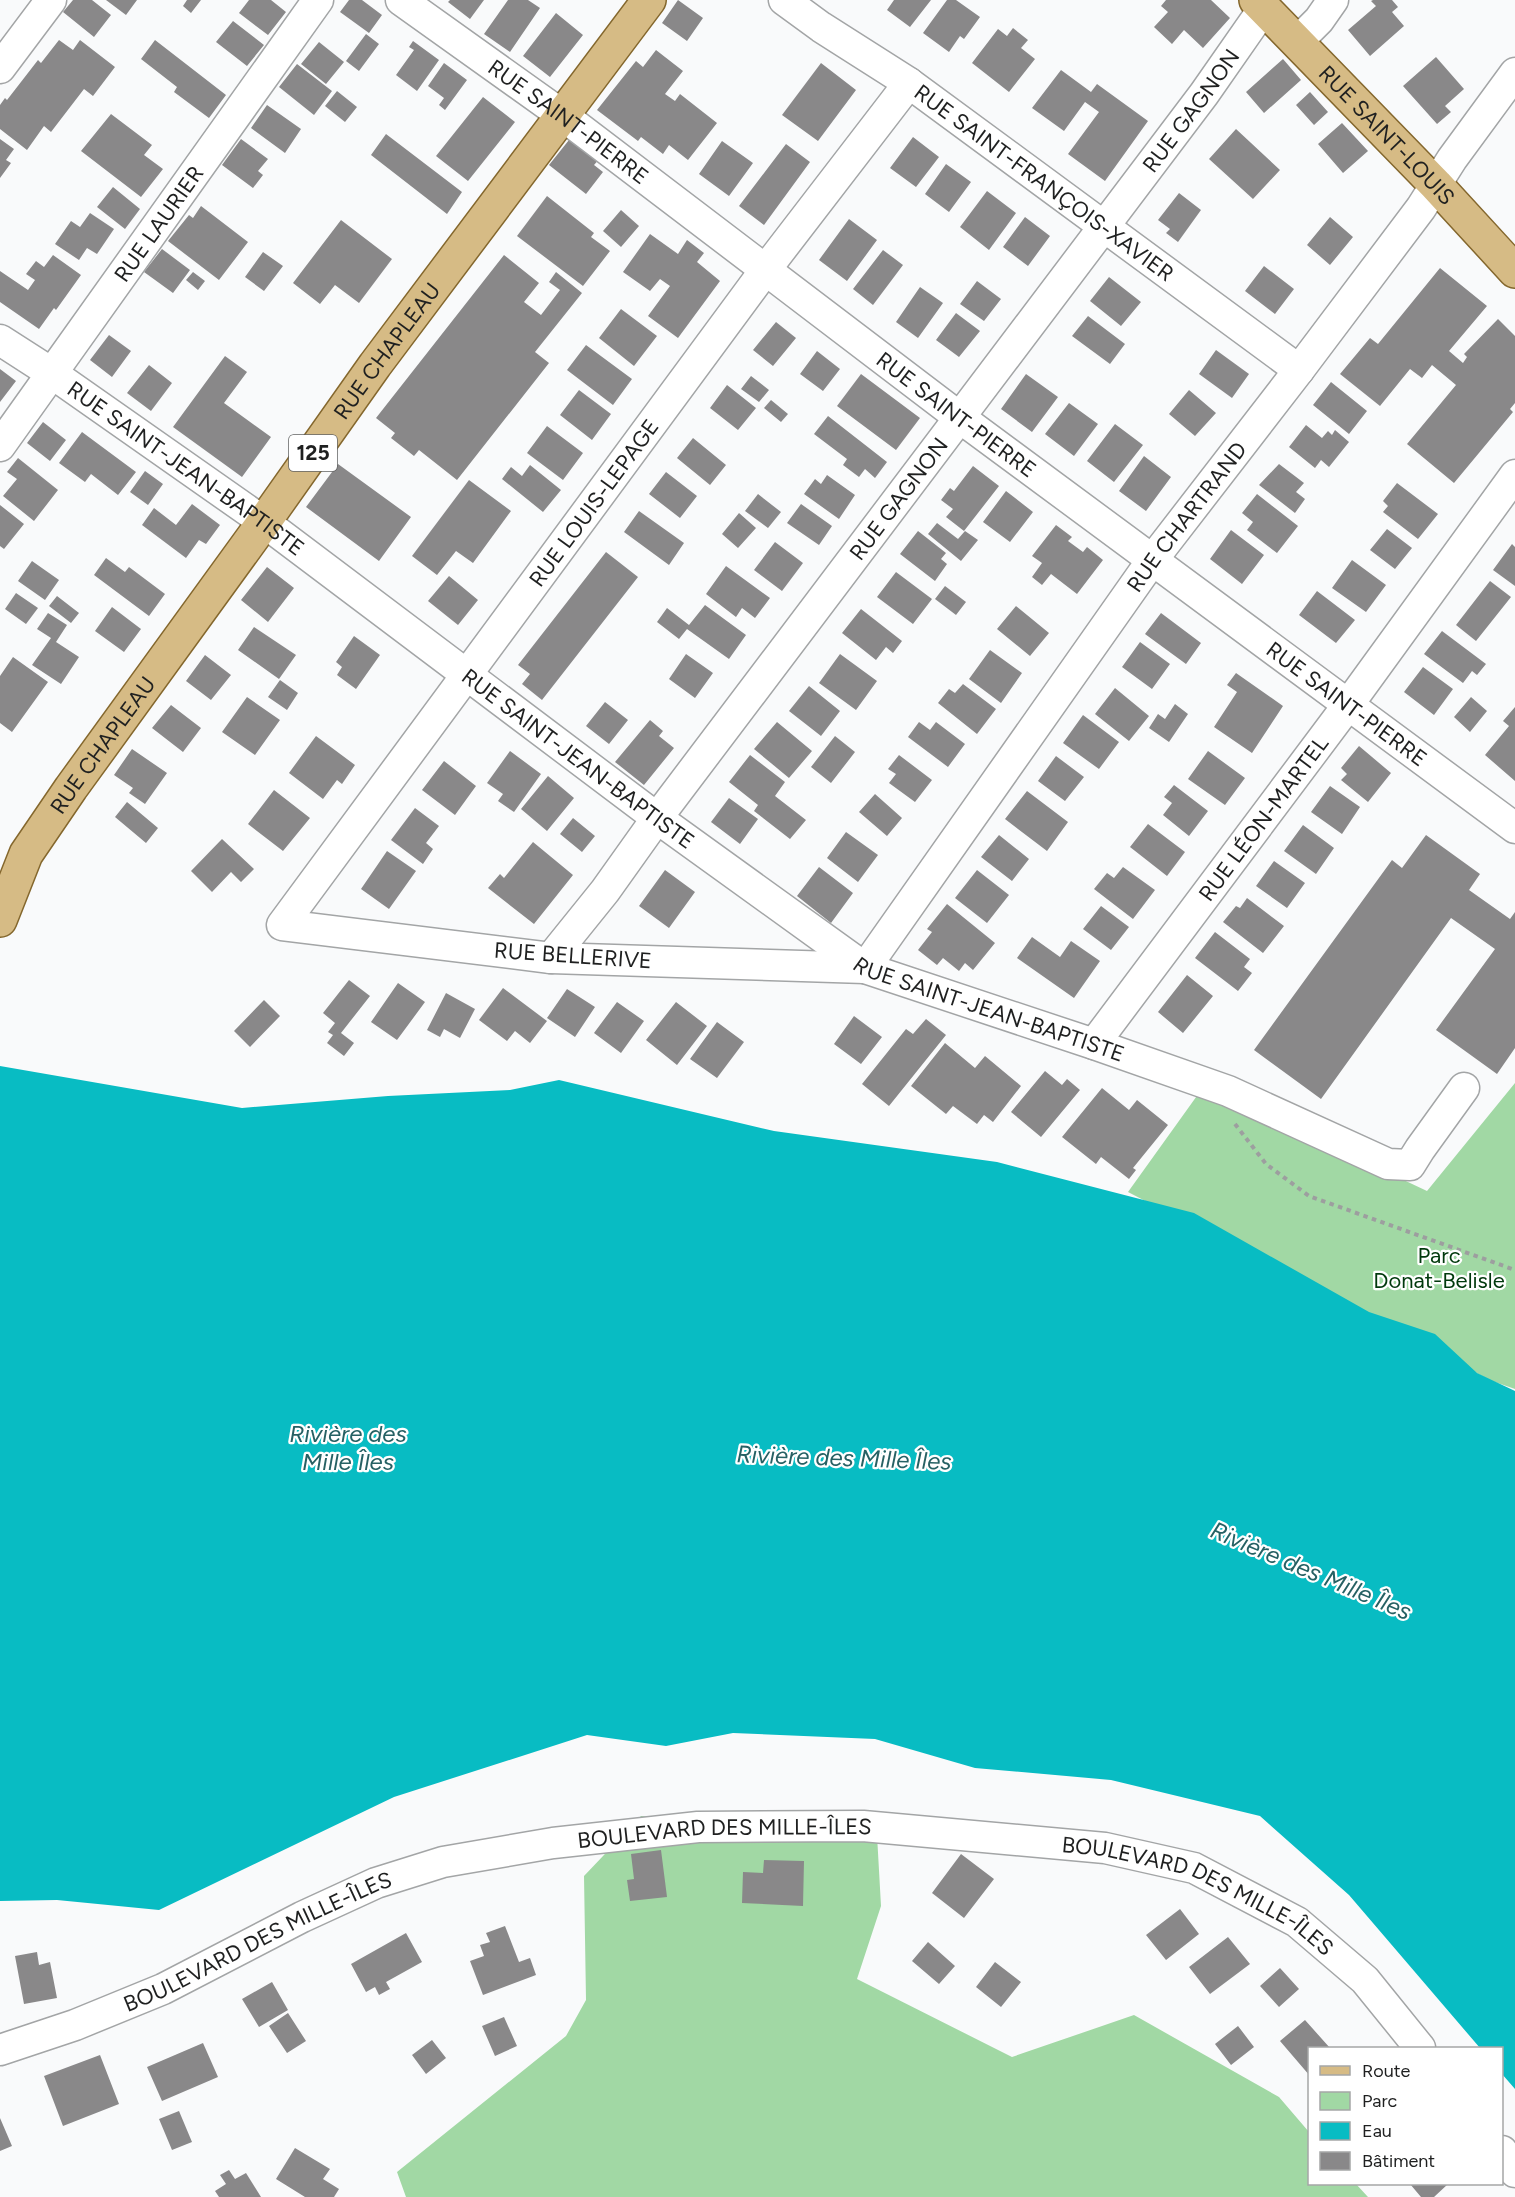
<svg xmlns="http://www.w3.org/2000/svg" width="1515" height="2197" viewBox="0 0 1515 2197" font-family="Figtree,sans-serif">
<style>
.green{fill:#a1d8a4}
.water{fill:#08bcc3}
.building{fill:#898889}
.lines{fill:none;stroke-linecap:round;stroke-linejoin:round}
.minor-casing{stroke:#a3a5a6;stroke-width:33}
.major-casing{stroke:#84672d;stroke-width:36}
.path{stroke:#9d9e9f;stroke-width:4;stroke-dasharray:4.5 4.5;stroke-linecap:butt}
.minor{stroke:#fff;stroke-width:30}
.major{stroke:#d6bb85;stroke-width:33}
.labels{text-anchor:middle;stroke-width:4.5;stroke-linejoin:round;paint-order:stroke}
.shield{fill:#fff;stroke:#626363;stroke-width:1.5}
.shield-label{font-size:21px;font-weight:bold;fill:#1f2020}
.street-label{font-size:22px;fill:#1f2020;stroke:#fff}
.park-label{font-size:22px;fill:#00390c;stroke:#fff}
.water-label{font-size:24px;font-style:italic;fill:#266164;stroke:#fff}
</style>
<rect width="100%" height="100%" fill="#f9fafb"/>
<!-- green -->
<path class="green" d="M1515 1083V1389L1492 1381 1128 1192 1204 1086 1427 1191Z
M641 1816 877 1835 881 1906 857 1979 1012 2057 1134 2015 1279 2097 1309 2132 1310 2184H1356L1368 2197H406L397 2172 566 2036 586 2000 584 1876Z"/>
<!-- water -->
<path class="water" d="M0 1066 242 1108 388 1096 510 1090 559 1080 774 1131 997 1162 1194 1213 1369 1312 1435 1334 1477 1373 1515 1391V2089L1502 2074V2048H1480L1349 1895 1260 1816 1111 1780 975 1768 875 1739 733 1733 666 1746 587 1735 394 1797 159 1910 57 1900 0 1901Z"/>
<!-- building -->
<path class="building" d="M73 0H92L111 15 94 37 63 12Z
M106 0H137L126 15Z
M187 0H201L191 13 183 6Z
M249 0H271L286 12 268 35 239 13Z
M349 0H362L382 15 369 33 340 12Z
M450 0H484L470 19 448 2Z
M508 0H528L540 8 510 52 484 34Z
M678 0 703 18 687 41 662 23Z
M894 0H931L910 27 887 10Z
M947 0H956L980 17 964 39 960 36 949 52 923 33Z
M1166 0H1211L1230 18 1203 48 1184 30 1172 44 1154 27 1168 12 1161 6Z
M1373 0H1392L1398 7 1392 12 1404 26 1370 56 1348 30 1376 6 1371 1Z
M556 13 583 35 550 77 523 56Z
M233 21 264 45 247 66 216 42Z
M1013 28 1028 40 1021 48 1035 59 1009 92 972 63 998 29 1007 36Z
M366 34 379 44 359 71 346 61Z
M59 40 73 50 80 40 115 67 93 96 84 89 51 132 44 126 27 150 0 129V105L5 98 7 100 38 60 41 63Z
M155 40 226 95 209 118 174 92 177 87 141 59Z
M413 41 439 60 417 91 396 75 414 50 409 47Z
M319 42 344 62 326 84 301 64Z
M656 50 683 71 665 94 675 101 680 94 717 123 688 160 669 145 663 154 641 137 638 141 597 110 636 61 643 67Z
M1436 57 1464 89 1445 106 1451 112 1437 124 1403 86Z
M1283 59 1301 80 1264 113 1246 92Z
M444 63 467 80 445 110 439 105 444 98 428 86Z
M821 63 856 90 818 141 782 115Z
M297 64 332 91 314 115 279 87Z
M1061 70 1091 92 1097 84 1148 121 1105 181 1068 154 1099 112 1085 102 1064 131 1032 108Z
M337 91 357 107 345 122 325 106Z
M1310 92 1328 112 1314 125 1296 105Z
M483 97 515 122 468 181 436 156Z
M267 105 301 129 285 153 251 128Z
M111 114 152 145 144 155 163 169 141 197 81 151Z
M1342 123 1368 151 1343 173 1318 144Z
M1236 129 1280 170 1253 199 1209 159Z
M386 134 462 192 447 214 371 155Z
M573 135 601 157 594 165 603 172 586 194 549 165Z
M913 137 939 157 916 187 890 168Z
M0 139 14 149 6 160 11 163 0 178Z
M241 139 268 159 258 171 263 175 253 188 222 165Z
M722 141 753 163 729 196 699 174Z
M786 144 810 162 764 225 739 206Z
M946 164 971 182 949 212 925 194Z
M113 187 140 209 125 229 97 207Z
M987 191 1016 213 989 250 960 227Z
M1179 193 1201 210 1178 242 1166 233 1170 229 1158 220Z
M547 196 594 233 591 237 610 251 583 286 517 236Z
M201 206 248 242 219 280 168 241 189 215 193 218Z
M621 210 639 226 621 247 603 231Z
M90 213 114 229 97 254 87 248 79 260 55 244 71 221 80 227Z
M1025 217 1050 236 1028 266 1003 247Z
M1330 217 1353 237 1330 265 1307 245Z
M849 219 877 240 847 281 819 260Z
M341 220 392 259 359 303 335 285 320 304 293 283Z
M650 234 678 254 687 240 704 253 697 262 720 281 678 338 648 316 670 286 660 279 650 291 623 272Z
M162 249 190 270 173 293 144 272Z
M883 250 903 265 873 305 853 289Z
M263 252 283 266 264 291 245 277Z
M53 255 81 275 56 310 54 308 39 329 0 302V271L28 290 35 280 26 274 36 261 44 267Z
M504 255 539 283 524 302 541 315 560 290 549 282 556 272 582 293 535 352 549 363 457 480 419 450 414 456 391 438 395 433 376 418Z
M1264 266 1294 289 1275 314 1245 291Z
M1440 268 1487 306 1449 351 1463 363 1467 357 1464 354 1498 319 1515 336V403L1510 409 1513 412 1454 483 1407 444 1456 385 1432 365 1422 378 1410 369 1380 406 1340 374 1370 338 1378 344Z
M193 272 205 281 198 290 186 280Z
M1109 277 1141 302 1121 326 1090 301Z
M977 281 1001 299 984 321 960 304Z
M920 287 943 303 918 338 896 322Z
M621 309 657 336 634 366 599 338Z
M956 313 980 331 959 357 936 340Z
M1088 316 1125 344 1110 364 1072 336Z
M776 322 796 338 773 366 753 350Z
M109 335 131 351 112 377 90 360Z
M586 345 632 379 613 405 567 370Z
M1216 350 1249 374 1232 398 1199 374Z
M817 351 840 369 823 391 800 374Z
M225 356 247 372 224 403 271 437 242 477 173 427Z
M149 365 172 383 151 411 127 393Z
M0 369 16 381 0 402Z
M861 374 920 418 896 450 837 406Z
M1026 374 1058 397 1032 432 1001 409Z
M751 376 769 390 759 402 741 389Z
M1331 382 1367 411 1349 434 1313 405Z
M727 385 756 408 738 430 710 408Z
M579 390 611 414 592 440 560 415Z
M1189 390 1216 413 1195 436 1169 414Z
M771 400 788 414 781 422 764 408Z
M1069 403 1098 424 1074 456 1045 434Z
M828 416 887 462 875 478 865 469 859 477 843 465 847 459 814 434Z
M43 422 66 440 50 461 27 443Z
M1115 424 1143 445 1114 482 1087 461Z
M1306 425 1322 438 1328 431 1332 435 1335 430 1349 442 1329 467 1321 460 1315 468 1289 447Z
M547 426 583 453 563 480 527 453Z
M82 432 136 472 118 495 91 474 85 482 59 463Z
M693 438 726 465 710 485 677 458Z
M1144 456 1171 477 1146 511 1119 491Z
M18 458 58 490 34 521 3 496 17 479 7 472Z
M338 464 411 517 379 561 306 507Z
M1279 464 1304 483 1296 492 1305 499 1295 513 1259 485Z
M530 465 561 490 543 512 502 479 511 467 522 476Z
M973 466 999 486 964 531 946 517 953 509 941 500 950 488 954 491Z
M145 471 163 484 148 505 130 492Z
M666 472 697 496 680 518 649 494Z
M827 475 855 495 839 519 804 494 815 479 821 484Z
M469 480 511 511 473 563 456 551 437 575 412 556Z
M1397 483 1438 514 1418 539 1383 512 1388 506 1383 501Z
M1006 491 1033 512 1010 542 983 522Z
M758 494 781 512 768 528 745 511Z
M1257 494 1298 526 1277 553 1247 530 1253 522 1242 513Z
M192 504 220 525 206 544 199 540 186 558 142 525 154 508 176 525Z
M801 504 832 526 819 545 787 523Z
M0 505 24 524 4 549 0 546Z
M639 511 684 543 669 565 624 532Z
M739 513 756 528 738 548 722 534Z
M937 523 958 539 965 531 978 540 961 561 928 534Z
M1056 525 1072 537 1068 541 1083 552 1087 547 1103 560 1077 594 1051 574 1042 585 1032 577 1042 563 1032 556Z
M1387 529 1412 548 1395 569 1370 550Z
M1231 530 1264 555 1242 584 1210 559Z
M918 531 946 553 941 559 947 564 935 581 900 554Z
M775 542 803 563 782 591 754 570Z
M1512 544 1515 547V586L1493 570Z
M606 552 638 577 542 700 522 684 530 674 518 665Z
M106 558 125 572 129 567 165 594 149 616 94 575Z
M1352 560 1386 585 1366 612 1332 588Z
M32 561 59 580 45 600 18 581Z
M726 566 770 598 755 618 742 608 736 617 706 594Z
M267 567 294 588 268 622 241 600Z
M896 572 932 599 913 624 877 597Z
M449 576 478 600 458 625 428 601Z
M1490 581 1511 597 1476 641 1456 625Z
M945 586 966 602 956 615 935 599Z
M1317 591 1355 620 1336 643 1299 615Z
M16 593 38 608 26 624 5 609Z
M57 596 79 613 71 623 49 606Z
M705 605 746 635 729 659 687 629 679 639 657 622 667 608 689 625Z
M1016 606 1049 633 1030 656 997 629Z
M112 607 141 629 124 652 95 631Z
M861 609 902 641 893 653 886 647 876 660 842 633Z
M48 613 67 625 56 642 79 657 61 684 32 665 51 638 37 629Z
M1161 613 1201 643 1186 664 1145 634Z
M254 627 296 655 279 679 238 650Z
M1442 631 1486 664 1477 675 1472 671 1463 683 1424 654Z
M354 636 380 655 356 689 337 675 342 667 336 662Z
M1140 642 1170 664 1152 689 1122 667Z
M990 650 1022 673 1001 703 969 679Z
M686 654 713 673 695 698 669 679Z
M840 654 877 681 856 710 819 683Z
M205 655 231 675 211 700 186 681Z
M13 657 48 682 12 732 0 723V676Z
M1423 667 1453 689 1434 715 1404 692Z
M1236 673 1283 706 1252 753 1214 727 1237 692 1227 685Z
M280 680 298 693 287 710 268 697Z
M963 684 996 709 977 734 938 703 949 689 955 693Z
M809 686 840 711 821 736 789 711Z
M1115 688 1149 716 1129 741 1095 714Z
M247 697 280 720 255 755 222 732Z
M1471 697 1487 711 1470 732 1454 717Z
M605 702 628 720 609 744 586 726Z
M1175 704 1188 714 1169 742 1149 728 1158 714 1165 719Z
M171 705 201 728 183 752 152 728Z
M1515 707V781L1485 755 1509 726 1503 721Z
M1083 715 1119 742 1099 769 1063 743Z
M650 720 663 731 659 736 674 748 644 785 615 762Z
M777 722 812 751 789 778 754 749Z
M919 722 930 730 936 722 965 744 948 767 908 737Z
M316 736 355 765 342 784 337 780 323 799 289 773Z
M835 736 855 752 831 783 811 767Z
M1359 746 1391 773 1368 802 1341 780 1347 774 1341 768Z
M132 749 167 773 145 804 129 793 133 788 114 775Z
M510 751 541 774 514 812 498 801 503 794 487 783Z
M1208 751 1245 778 1225 805 1188 779Z
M750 755 785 782 775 796 806 820 790 839 754 811 758 805 729 782Z
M899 755 932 780 915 802 889 783 896 774 888 769Z
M1056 756 1084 777 1065 801 1038 781Z
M444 761 476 786 455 815 422 790Z
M548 776 574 798 547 831 521 809Z
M1174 785 1208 811 1189 836 1163 815 1172 803 1164 797Z
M1330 786 1360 807 1342 834 1311 812Z
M274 790 310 818 283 851 248 824Z
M1027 791 1068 822 1047 851 1005 819Z
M875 794 902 818 887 836 859 812Z
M729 798 758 819 740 844 711 822Z
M127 802 158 828 146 843 115 817Z
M415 808 439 826 426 843 433 849 423 864 391 840Z
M573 818 595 836 582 852 560 834Z
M1148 824 1185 852 1167 876 1130 847Z
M1303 825 1334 848 1316 874 1284 851Z
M846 832 878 855 858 882 827 858Z
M999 835 1029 859 1012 881 981 857Z
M1426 835 1480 874 1469 890 1510 919 1515 912V1048L1497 1074 1436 1030 1495 949 1451 918 1321 1099 1254 1050 1392 860 1402 868Z
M222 839 254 869 241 882 231 872 212 892 191 871Z
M533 842 573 875 534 924 488 888 500 874 504 878Z
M387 851 416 871 389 909 361 889Z
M1274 861 1305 883 1287 908 1256 886Z
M819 867 853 893 831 923 797 896Z
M1123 867 1155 890 1133 919 1094 889 1107 873 1114 878Z
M665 870 695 892 669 928 639 906Z
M977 870 1009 895 987 923 955 898Z
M1247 898 1284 926 1263 953 1223 922 1236 906 1240 908Z
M947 904 995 943 973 970 965 963 959 971 943 958 937 965 918 950 932 932 927 929Z
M1101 906 1129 927 1111 950 1083 929Z
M1215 932 1250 959 1244 967 1252 973 1238 991 1195 958Z
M1032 937 1060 957 1071 941 1100 961 1074 998 1017 958Z
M1187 975 1213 996 1183 1033 1158 1012Z
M349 980 370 996 341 1033 354 1043 344 1056 327 1043 333 1035 328 1032 335 1023 323 1013Z
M398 983 425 1002 397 1040 371 1022Z
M503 988 547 1021 530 1043 515 1031 507 1041 479 1020Z
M567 989 595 1007 575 1037 547 1018Z
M446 993 475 1009 460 1038 444 1029 440 1037 427 1030Z
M264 1000 280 1016 250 1047 234 1031Z
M617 1002 644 1021 621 1053 594 1033Z
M676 1002 707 1026 677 1065 646 1040Z
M854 1016 882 1037 861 1064 834 1044Z
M926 1019 946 1035 889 1106 862 1084 906 1029 913 1034Z
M717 1022 744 1042 717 1078 690 1059Z
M945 1043 975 1068 985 1056 1021 1086 993 1122 984 1115 977 1124 953 1106 946 1114 911 1086Z
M1045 1071 1062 1085 1067 1079 1080 1090 1041 1137 1011 1112Z
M1102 1088 1129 1110 1137 1100 1168 1125 1133 1168 1136 1170 1129 1179 1101 1157 1096 1164 1062 1137Z
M661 1850 667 1897 630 1901 627 1880 634 1879 631 1854Z
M961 1854 994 1879 964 1918 932 1893Z
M764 1860 804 1861 803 1906 742 1903 743 1872 763 1873Z
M1180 1909 1199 1934 1166 1960 1146 1935Z
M505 1926 519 1962 530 1958 536 1975 483 1995 470 1961 484 1956 480 1945 490 1942 486 1933Z
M406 1933 422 1962 386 1982 390 1989 379 1995 375 1987 366 1992 351 1964Z
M1228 1937 1250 1964 1210 1994 1189 1967Z
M928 1942 955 1966 939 1984 912 1961Z
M37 1952 39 1965 50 1962 57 1998 24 2004 15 1956Z
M995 1962 1021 1982 1001 2007 976 1987Z
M1280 1968 1299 1989 1279 2007 1260 1986Z
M272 1982 288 2010 259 2027 242 1999Z
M288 2013 306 2041 287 2053 269 2026Z
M504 2017 517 2046 495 2056 482 2026Z
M1305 2020 1330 2048H1310V2076L1280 2041Z
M1238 2026 1254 2047 1231 2065 1215 2044Z
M432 2040 446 2058 426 2074 412 2055Z
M203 2043 218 2077 162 2101 147 2067Z
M100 2055 119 2104 63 2126 44 2076Z
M179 2111 192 2142 172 2150 159 2119Z
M0 2118 12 2146 0 2151Z
M295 2148 330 2169 323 2179 339 2189 334 2197H305L276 2179Z
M229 2170 235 2179 246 2173 261 2197H219L215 2191 226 2184 220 2175Z
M1410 2184H1448L1434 2197H1421Z"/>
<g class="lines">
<!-- minor casing -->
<g class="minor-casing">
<g id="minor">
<path id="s1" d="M401 0 562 115 959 417 1515 828"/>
<path id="s2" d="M784 0 821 27 909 83 1299 370"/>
<path d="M1297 42 1319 20 1333 0"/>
<path d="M0 68 51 0"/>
<path id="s3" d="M0 340 53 374 264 522 657 818 865 968 1094 1044 1228 1091 1388 1164 1410 1165 1420 1149 1464 1088"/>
<path id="s4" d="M0 446 318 0"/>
<path id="s5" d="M551 958 605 891 657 818 1204 94 1264 8"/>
<path id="s6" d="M865 968 551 958 282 925 766 269 909 83"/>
<path id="s7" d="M865 968 1153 559 1299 370 1421 208 1452 159 1515 73"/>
<path id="s8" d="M1094 1044 1348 705 1515 475"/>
<path id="s9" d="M0 2050 75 2025 163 1989 302 1917 376 1883 443 1862 553 1843 698 1827 863 1826 1105 1848 1194 1868 1297 1922 1365 1980 1420 2048"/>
<path d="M1502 2151 1515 2172"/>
</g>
</g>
<!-- major casing -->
<g class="major-casing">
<g id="major">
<path id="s10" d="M1256 0 1436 185 1515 271"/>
<path id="s11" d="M0 920 26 854 71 788 264 522 375 365 649 0"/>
</g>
</g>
<!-- path -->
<path class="path" d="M1235 1124 1266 1164 1309 1196 1515 1270"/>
<!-- minor -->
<use href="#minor" class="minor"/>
<!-- major -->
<use href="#major" class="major"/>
</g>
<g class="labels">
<!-- shield labels -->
<rect class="shield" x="289" y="435" width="48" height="36" rx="4.5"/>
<g class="shield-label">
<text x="313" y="460">125</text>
</g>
<!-- street labels -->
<g class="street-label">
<text dy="8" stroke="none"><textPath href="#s5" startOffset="1062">RUE GAGNON</textPath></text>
<text dy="8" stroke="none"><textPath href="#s1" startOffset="207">RUE SAINT-PIERRE</textPath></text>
<text dy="8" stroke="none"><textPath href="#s10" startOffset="188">RUE SAINT-LOUIS</textPath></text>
<text dy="8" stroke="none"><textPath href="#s2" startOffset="318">RUE SAINT-FRANÇOIS-XAVIER</textPath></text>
<text dy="8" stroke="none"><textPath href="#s4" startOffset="273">RUE LAURIER</textPath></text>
<text dy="8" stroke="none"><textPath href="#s11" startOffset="690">RUE CHAPLEAU</textPath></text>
<text dy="8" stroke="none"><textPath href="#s1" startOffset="693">RUE SAINT-PIERRE</textPath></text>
<text dy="8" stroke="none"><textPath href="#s3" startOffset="226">RUE SAINT-JEAN-BAPTISTE</textPath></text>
<text dy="8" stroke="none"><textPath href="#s5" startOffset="576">RUE GAGNON</textPath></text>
<text dy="8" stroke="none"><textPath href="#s6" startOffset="1110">RUE LOUIS-LEPAGE</textPath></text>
<text dy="8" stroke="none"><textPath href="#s7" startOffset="554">RUE CHARTRAND</textPath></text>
<text dy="8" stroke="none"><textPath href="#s1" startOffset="1179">RUE SAINT-PIERRE</textPath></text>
<text dy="8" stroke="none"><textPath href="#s11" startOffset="204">RUE CHAPLEAU</textPath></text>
<text dy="8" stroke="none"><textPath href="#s3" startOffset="714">RUE SAINT-JEAN-BAPTISTE</textPath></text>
<text dy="8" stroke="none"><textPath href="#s8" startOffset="282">RUE LÉON-MARTEL</textPath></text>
<text transform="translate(573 955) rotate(4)" y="8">RUE BELLERIVE</text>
<text dy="8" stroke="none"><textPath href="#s3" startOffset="1200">RUE SAINT-JEAN-BAPTISTE</textPath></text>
<text dy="8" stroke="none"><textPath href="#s9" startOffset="766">BOULEVARD DES MILLE-ÎLES</textPath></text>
<text dy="8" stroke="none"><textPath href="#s9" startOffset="1252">BOULEVARD DES MILLE-ÎLES</textPath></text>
<text dy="8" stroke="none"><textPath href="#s9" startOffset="280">BOULEVARD DES MILLE-ÎLES</textPath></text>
</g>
<!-- park labels -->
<g class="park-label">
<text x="1439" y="1263">Parc<tspan x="1439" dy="25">Donat-Belisle</tspan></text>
</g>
<!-- water labels -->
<g class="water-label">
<text x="348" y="1442">Rivière des<tspan x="348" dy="28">Mille Îles</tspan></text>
<text transform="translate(844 1458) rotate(2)" y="8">Rivière des Mille Îles</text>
<text transform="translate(1311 1571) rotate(23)" y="8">Rivière des Mille Îles</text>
</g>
</g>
<!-- legend -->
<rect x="1308" y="2047" width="195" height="138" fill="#ffffff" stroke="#a5a6a6" stroke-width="1.5"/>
<rect x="1320" y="2066" width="30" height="9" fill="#d6bb85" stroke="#a5a6a6" stroke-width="1.5"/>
<text x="1362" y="2077" font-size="18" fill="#1f2020">Route</text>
<rect x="1320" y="2092" width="30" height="18" fill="#a1d8a4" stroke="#a5a6a6" stroke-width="1.5"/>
<text x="1362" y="2107" font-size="18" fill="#1f2020">Parc</text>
<rect x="1320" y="2122" width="30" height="18" fill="#08bcc3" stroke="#a5a6a6" stroke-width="1.5"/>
<text x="1362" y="2137" font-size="18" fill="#1f2020">Eau</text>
<rect x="1320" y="2152" width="30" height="18" fill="#898889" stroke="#a5a6a6" stroke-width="1.5"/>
<text x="1362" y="2167" font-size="18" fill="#1f2020">Bâtiment</text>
</svg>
